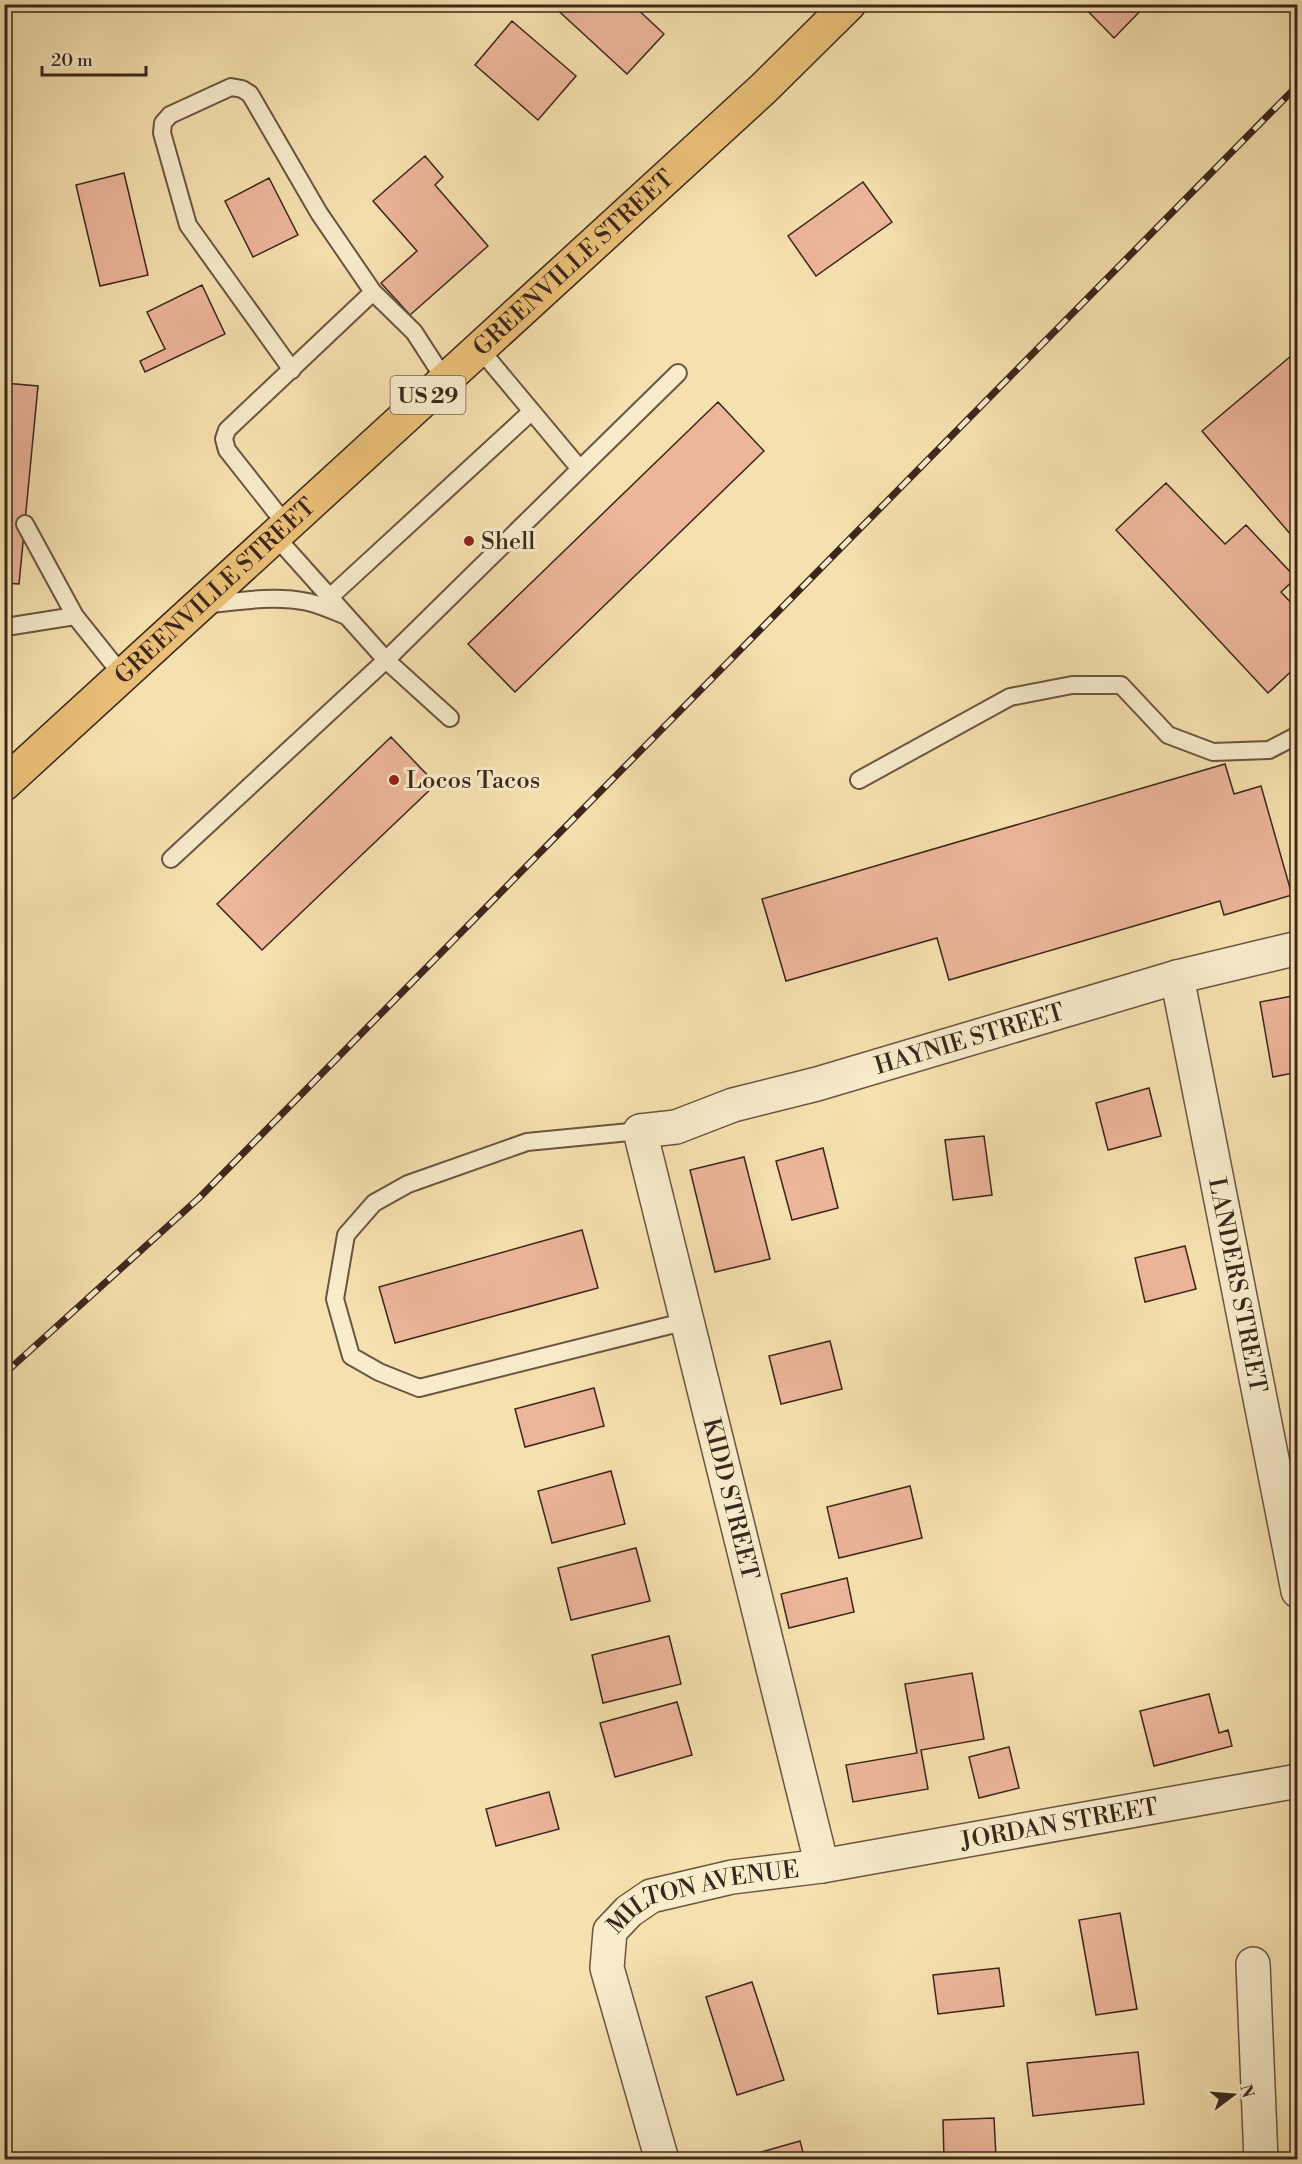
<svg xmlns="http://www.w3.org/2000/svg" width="1302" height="2164" viewBox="0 0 1302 2164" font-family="'Libre Bodoni',serif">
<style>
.building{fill:#edb59a;stroke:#3c261c;stroke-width:1.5}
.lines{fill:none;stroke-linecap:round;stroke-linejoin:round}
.service-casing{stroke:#6a5541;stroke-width:20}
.minor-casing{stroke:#6a5541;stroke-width:36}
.primary-casing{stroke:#3c261c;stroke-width:36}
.service{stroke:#f8eccb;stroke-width:16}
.minor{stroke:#f8eccb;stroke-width:33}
.primary{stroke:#eac078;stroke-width:33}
.rail-casing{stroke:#3c261c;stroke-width:7}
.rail{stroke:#f8eccb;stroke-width:4.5;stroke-dasharray:14;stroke-linecap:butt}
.poi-dot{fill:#8f2418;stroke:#f8eccb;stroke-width:2}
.labels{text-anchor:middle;stroke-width:6;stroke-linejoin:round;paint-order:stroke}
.shield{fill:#f8eccb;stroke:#746150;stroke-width:1.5}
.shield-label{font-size:22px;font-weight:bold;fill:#3c261c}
.street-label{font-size:24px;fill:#3c261c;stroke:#f8eccb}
.poi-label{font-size:24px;fill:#3c261c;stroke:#f8eccb;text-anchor:start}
</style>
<rect width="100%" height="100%" fill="#f5e1af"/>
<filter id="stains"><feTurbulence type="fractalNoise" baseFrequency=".00333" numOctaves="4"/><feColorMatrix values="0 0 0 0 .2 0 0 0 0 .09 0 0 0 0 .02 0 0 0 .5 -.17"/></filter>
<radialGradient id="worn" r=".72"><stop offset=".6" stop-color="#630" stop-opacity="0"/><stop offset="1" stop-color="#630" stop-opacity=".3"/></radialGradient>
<!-- building -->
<path class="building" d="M551 4H632L664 34 627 74Z
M1081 4H1147L1114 38Z
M512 21 576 76 538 120 475 65Z
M425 156 443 177 435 185 488 246 410 315 381 283 417 251 373 201Z
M124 173 148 275 100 286 76 185Z
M269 178 298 235 253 257 225 201Z
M863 182 892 222 816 276 788 236Z
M202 285 225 334 145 372 140 361 165 349 147 312Z
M1298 350V543L1202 431Z
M4 383 38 386 19 584 4 583Z
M718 402 764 451 515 692 468 644Z
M1166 483 1225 544 1246 525 1296 578 1281 592 1298 610V665L1268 693 1116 530Z
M391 737 436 784 262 950 217 904Z
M1225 764 1234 794 1261 786 1292 895 1224 915 1220 901 949 980 937 938 786 981 762 899Z
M1298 995V1072L1273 1077 1260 1002Z
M1149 1088 1161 1136 1108 1150 1096 1103Z
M984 1136 992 1195 953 1200 945 1140Z
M823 1148 838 1208 792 1220 776 1161Z
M744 1157 770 1259 715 1272 690 1170Z
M582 1230 598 1288 395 1343 379 1287Z
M1185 1246 1196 1289 1145 1302 1135 1258Z
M830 1341 842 1389 781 1404 769 1356Z
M594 1388 604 1426 525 1447 515 1409Z
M611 1471 625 1524 552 1543 538 1491Z
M910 1486 922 1538 839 1558 827 1507Z
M636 1548 650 1601 571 1620 558 1568Z
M847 1578 854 1612 789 1628 781 1594Z
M669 1636 681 1684 603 1703 592 1655Z
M972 1673 984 1739 921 1750 928 1789 853 1802 846 1765 917 1753 905 1684Z
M1209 1694 1219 1733 1228 1730 1232 1746 1154 1766 1140 1711Z
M677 1702 692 1755 615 1777 600 1723Z
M1009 1747 1019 1788 979 1798 969 1757Z
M549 1792 559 1829 496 1846 486 1809Z
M1120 1913 1137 2009 1096 2015 1079 1920Z
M999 1968 1004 2006 938 2014 933 1975Z
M752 1982 784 2080 737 2095 706 1997Z
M1138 2052 1144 2104 1033 2116 1027 2063Z
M994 2118 996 2158 1005 2157V2160H944L943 2120Z
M800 2141 805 2160H753L751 2155Z"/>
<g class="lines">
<!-- service casing -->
<g class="service-casing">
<path id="service" d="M479 348 580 469 678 373
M292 370 188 225 162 133 163 123 170 115 231 87 242 89 250 94 319 213 373 292
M25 524 75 616
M287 526 227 450 224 439 227 430 373 292 414 332 445 380
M276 537 386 660 450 718
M330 597 531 412
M205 605C239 601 274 595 308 602 320 605 332 610 344 615
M4 625 12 626 75 616 123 676
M859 780 1010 697 1072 685H1121L1168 735 1213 752 1269 750 1298 735
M171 859 386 660 580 469
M640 1131 527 1142 408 1184 374 1203 346 1235 335 1299 351 1356 379 1372 419 1388 687 1321"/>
</g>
<!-- minor casing -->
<g class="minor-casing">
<g id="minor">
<path id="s1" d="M1177 977 1298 1591"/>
<path id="s2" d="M822 1866 640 1131 676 1127 733 1105 817 1084 1177 977 1298 948"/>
<path d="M1253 1964 1261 2160"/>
<path id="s3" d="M662 2160 607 1968 610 1931 629 1911 651 1896 732 1877 822 1866 1298 1781"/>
</g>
</g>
<!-- primary casing -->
<g class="primary-casing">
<g id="primary">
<path id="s4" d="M4 784 763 89 849 4"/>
</g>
</g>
<!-- service -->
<use href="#service" class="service"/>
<!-- minor -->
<use href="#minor" class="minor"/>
<!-- primary -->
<use href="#primary" class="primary"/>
<!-- rail casing -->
<g class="rail-casing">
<path id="rail" d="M4 1374 199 1198 1298 85"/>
</g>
<!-- rail -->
<use href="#rail" class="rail"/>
</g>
<!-- markers -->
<g class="poi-dot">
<circle cx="469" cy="541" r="6"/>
<circle cx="394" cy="780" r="6"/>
</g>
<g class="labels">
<!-- shield labels -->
<rect class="shield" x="390.5" y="376" width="75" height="38" rx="4.5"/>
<g class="shield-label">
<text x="428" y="403">US 29</text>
</g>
<!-- street labels -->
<g class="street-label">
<text dy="8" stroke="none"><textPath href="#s4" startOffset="772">GREENVILLE STREET</textPath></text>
<text dy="8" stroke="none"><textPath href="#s4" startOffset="286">GREENVILLE STREET</textPath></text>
<text dy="8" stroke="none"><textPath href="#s2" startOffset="1100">HAYNIE STREET</textPath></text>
<text dy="8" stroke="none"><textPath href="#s1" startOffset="314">LANDERS STREET</textPath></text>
<text transform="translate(731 1499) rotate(76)" y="8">KIDD STREET</text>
<text dy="8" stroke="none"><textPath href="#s3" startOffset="706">JORDAN STREET</textPath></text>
<text dy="8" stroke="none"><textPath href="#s3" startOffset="340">MILTON AVENUE</textPath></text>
</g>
<!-- poi labels -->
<g class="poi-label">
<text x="481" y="549">Shell</text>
<text x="406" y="788">Locos Tacos</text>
</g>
</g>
<!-- margin -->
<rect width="1302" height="2164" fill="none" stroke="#f5e1af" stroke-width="24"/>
<rect x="6" y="6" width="1290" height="2152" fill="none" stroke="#3c261c" stroke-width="3"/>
<rect x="12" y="12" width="1278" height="2140" fill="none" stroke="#3c261c" stroke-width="1.5"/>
<!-- north arrow -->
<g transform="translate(1233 2095) rotate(74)" stroke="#f8eccb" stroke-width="4.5" paint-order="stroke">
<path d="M0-4.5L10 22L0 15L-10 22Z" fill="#3c261c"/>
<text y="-9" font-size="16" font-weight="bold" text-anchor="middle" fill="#3c261c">N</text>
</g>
<!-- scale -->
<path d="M42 66v9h104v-9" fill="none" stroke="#3c261c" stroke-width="3"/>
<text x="51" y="66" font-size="18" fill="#3c261c" stroke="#f8eccb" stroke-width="4.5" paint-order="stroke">20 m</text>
<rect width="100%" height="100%" filter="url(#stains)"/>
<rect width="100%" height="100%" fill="url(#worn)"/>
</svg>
